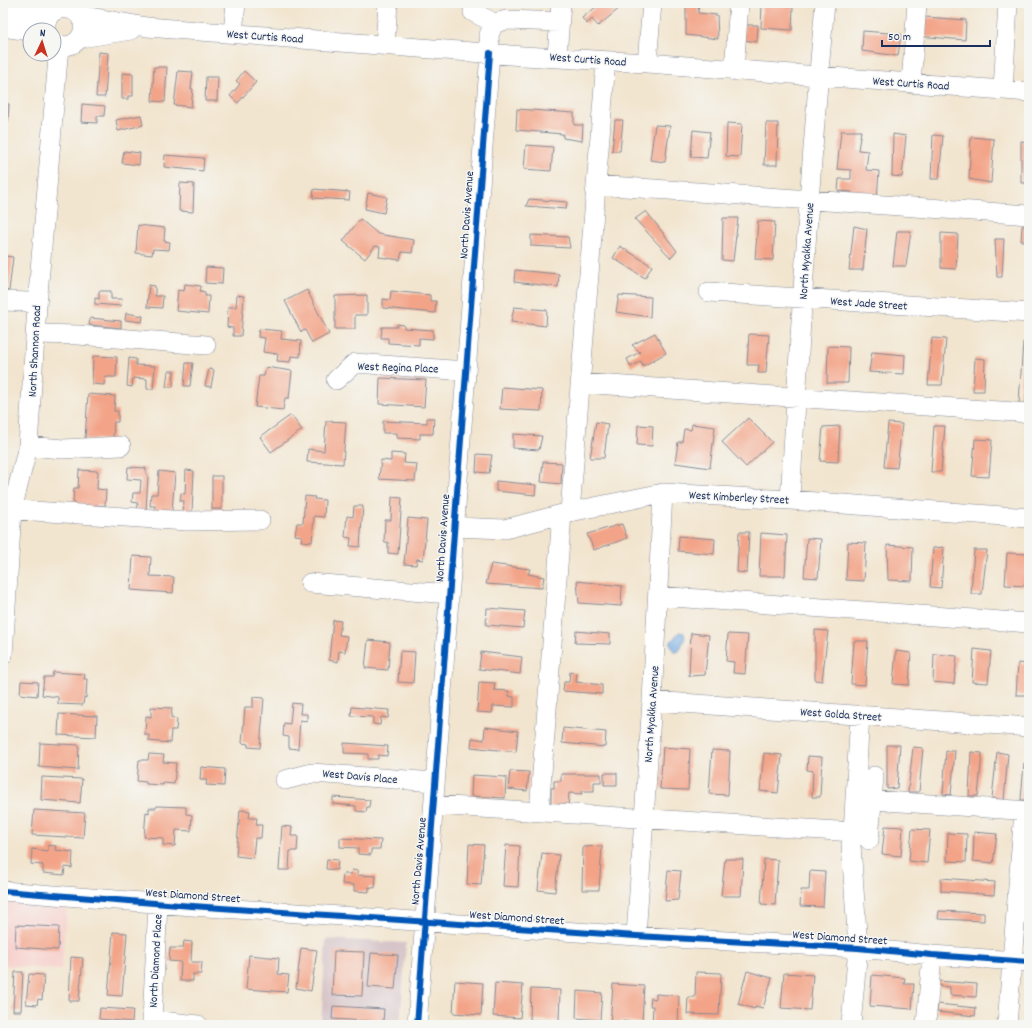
<svg xmlns="http://www.w3.org/2000/svg" width="1032" height="1028" viewBox="0 0 1032 1028" font-family="Dekko,sans-serif">
<style>
.built{fill:#f7d0cc}
.industrial{fill:#d2bec3}
.water{fill:#70a9e0;stroke:#466c9f}
.lines{fill:none;stroke-linecap:round;stroke-linejoin:round}
.stream{stroke:#70a9e0;stroke-width:4.5}
.building{fill:#f3a488}
.minor-casing{stroke:#868a96;stroke-width:20}
.minor{stroke:#fff;stroke-width:19}
.cycleway-casing{stroke:#f6f6f2;stroke-width:8}
.cycleway{stroke:#0057b8;stroke-width:6}
.labels{text-anchor:middle;stroke-width:3;stroke-linejoin:round;paint-order:stroke}
.street-label{font-size:12px;fill:#1b2f5e;stroke:#f6f6f2}
</style>
<rect width="100%" height="100%" fill="#f6f6f2"/>
<filter id="ink" filterUnits="userSpaceOnUse"><feTurbulence type="fractalNoise" baseFrequency=".025" numOctaves="2"/><feDisplacementMap in="SourceGraphic" scale="8" xChannelSelector="R" yChannelSelector="G"/><feConvolveMatrix kernelMatrix="1 2 1 2 8 2 1 2 1" color-interpolation-filters="sRGB"/></filter>
<filter id="wash" filterUnits="userSpaceOnUse"><feTurbulence type="fractalNoise" baseFrequency=".012" numOctaves="4" result="noise"/><feDisplacementMap in="SourceGraphic" scale="16" xChannelSelector="R" yChannelSelector="G"/><feGaussianBlur stdDeviation="0.9" result="paint"/><feColorMatrix in="noise" values="0 0 0 0 0 0 0 0 0 0 0 0 0 0 0 0 0 1.4 0 .05"/><feComposite in="paint" operator="in"/></filter>
<g filter="url(#wash)">
<rect width="100%" height="100%" fill="#f2e5cf"/>
<!-- built -->
<path class="built" d="M3 902 67 906 61 970 3 965Z"/>
<!-- industrial -->
<path class="industrial" d="M326 939 406 943 400 1025H321Z"/>
<!-- water -->
<path class="water" d="M679 632 684 633 685 638C681 643 682 649 678 652L674 651 670 643Z"/>
<g class="lines">
<!-- stream -->
<path class="stream" d="M810 1025 820 1022"/>
</g>
<g id="blocks">
<!-- building -->
<path class="building" d="M601 3H618L621 7 598 26 592 19 587 24 582 18Z
M686 3H699L698 13 717 15 718 39 686 35Z
M762 4 793 6 792 30 761 28Z
M925 17 966 20 965 40 917 36Z
M744 25H758L757 42 743 40Z
M863 31 901 34 898 56 862 51Z
M99 52 108 53 105 97H96Z
M154 67H167L165 102 152 101Z
M178 71 193 72 191 89H193L191 107 174 105Z
M244 71 256 82 238 103 230 96 240 84 236 81Z
M122 73 133 74V96H128V99H122Z
M206 77H218L217 101H205Z
M3 104H9L8 121H3Z
M82 104 105 106 104 116H97V123L81 122Z
M517 109 574 113V125H583L582 141 563 138V134L516 130Z
M141 115 143 125 118 131 116 120Z
M615 120H623L620 151H612Z
M727 123 742 124 740 157 726 156Z
M766 123H778L777 165H764Z
M655 125 670 126 665 162 650 160Z
M693 130 710 132 707 158 691 157Z
M841 131H861L858 150 868 151 866 170 879 171 877 200H852V192L838 191 839 179H851V170L837 169Z
M893 134 906 136 902 177 892 176Z
M933 135 943 136 939 179H931Z
M971 137 994 139 991 183 969 179Z
M1021 141 1029 142V183H1021Z
M526 145 553 147 551 171 524 169Z
M124 151 140 153 139 165 122 163Z
M165 155 204 158 203 171 164 167Z
M180 183 194 184 193 212 179 211Z
M314 189 350 192 349 200 313 198Z
M368 193 387 197 384 213 365 209Z
M529 199 567 202 566 209 526 206Z
M646 211 677 251 671 258 635 219Z
M723 218H738L733 261 722 260Z
M360 219 378 234 414 240 412 253 402 252 400 260 379 257 380 247 375 246 365 259 343 241Z
M758 221 775 222 773 260 755 259Z
M138 225 165 228 164 241 170 242 169 250 153 249 152 255 136 253Z
M854 226 867 229 863 270H849Z
M1022 226H1029V241H1021Z
M897 231H911L906 266H893Z
M941 233 958 234 956 269 941 268Z
M531 235 568 237 570 248 531 246Z
M995 239H1004L1002 277H997Z
M620 246 652 266 645 278 613 258Z
M5 256 13 257 9 291 3 290Z
M206 267 223 268 222 284 205 283Z
M515 270 559 274 558 287 514 282Z
M185 284 201 286 200 291 205 292V296H209L208 314 176 311 178 290 184 291Z
M149 285 155 286V296H163L162 308 147 307Z
M307 290 329 334 312 343 305 330 301 332 285 301Z
M99 291H111V299H122L121 306 95 304V298L99 299Z
M391 291 430 295V301H436L435 313 383 308V299L390 300Z
M237 295 244 296 241 336H233V328L227 327 228 307H236Z
M367 295V315H355V329H335V296Z
M619 295 651 297 650 317 616 312Z
M514 307 547 310 546 326 511 322Z
M126 313 143 316 142 322 125 320Z
M90 318 121 321V328L89 325Z
M397 324 404 325V328L433 330V339L419 338V345L388 343V338H381L382 327H397Z
M259 329 282 331 281 339 301 341 300 357 291 356 290 362 277 361 278 354 263 352 265 338 258 337Z
M655 333 666 353 643 366 641 361 631 367 627 359 640 352 632 345Z
M749 334 769 335 766 373H758L759 365H747Z
M932 338 946 339 942 385H928Z
M1023 342H1029V404L1019 403Z
M828 346 849 347 848 383H827Z
M872 352 905 355 904 374 869 372Z
M93 356 117 357 116 377H105L104 385 92 384Z
M129 358 136 359V365L155 366 153 389H147V379L133 378 132 387 127 386Z
M975 358 985 359 984 391H973Z
M186 363H193L190 386H184Z
M266 367 292 371 289 398H285L283 410 255 407 259 376H264Z
M209 369 214 370 211 387 205 386Z
M168 371H174L173 387H166Z
M380 378 426 380 424 407 379 404Z
M502 387 542 390 541 411 500 409Z
M88 394 115 396 114 411H118V422H114L113 440 85 439Z
M291 415 302 430 271 452 260 437Z
M427 418H434L433 434H420V439L397 438V433H383V421L427 423Z
M748 418 772 442 746 467 722 442Z
M326 421 346 422 343 464 307 462 308 449 324 451Z
M596 422 608 424 604 458H590Z
M888 423 902 424 897 468 884 467Z
M692 424 715 427 710 468 675 463 678 442H682L684 429 691 430Z
M638 425 653 426 652 446 637 445Z
M840 426 838 462 820 461 823 427Z
M934 426H945L941 472H931Z
M513 434 542 436 539 450 513 448Z
M975 439 992 440 989 477 972 476Z
M391 453 405 454 404 463 417 464 415 481 379 479 381 460 391 461Z
M477 454 492 455 489 473 476 472Z
M543 462 562 463 561 484 541 482Z
M128 467 146 468V474L148 475 146 511 137 510 138 503 132 502 133 493H140L141 480 127 479Z
M79 470 98 471 97 489 106 490 105 506 95 505V510L75 509V502H73L74 488H78Z
M186 470 194 471 192 512H183L184 501H180L181 493 185 494Z
M159 471 175 473 172 511 155 510V506H150L151 494H157Z
M212 476H222V509H212Z
M496 481 536 485 535 495 496 491Z
M305 496 315 497 314 499 325 500 324 517 314 516 312 542 301 541 302 536 295 535 297 523H303Z
M392 497 402 498 398 554 388 553V542H384L385 520H391Z
M354 506H363L360 547 350 546 351 538 345 537 347 516 353 517Z
M408 518 427 520 423 560 417 559 416 565 404 564Z
M622 524 627 538 594 550 587 534Z
M739 532H749L747 573 737 572Z
M761 533 787 535 785 576H759Z
M679 536 715 539 714 554 678 551Z
M807 538 821 539 818 578 804 577Z
M848 542 866 543 864 581 846 580Z
M887 545 913 547 912 581 888 580Z
M944 547 941 588 930 587 933 548Z
M974 550H987L982 594H971Z
M1007 553 1029 554V586L1005 585Z
M133 556 151 557 150 576 174 577 173 593 131 590Z
M491 564 530 569 528 574 544 577 542 588 486 584Z
M577 581 622 586 621 606 579 603Z
M487 608 525 611 523 628 486 625Z
M333 620 341 621 339 635 347 636 345 652 339 651 338 662 329 660Z
M815 630 828 631 822 681 815 680Z
M576 631 610 634V644L575 643Z
M691 633 709 635 705 675 689 676Z
M728 634 748 635 745 674 733 673 734 662 726 661Z
M368 640 390 642 388 670 365 668Z
M854 641H868L865 685 851 684Z
M974 649 991 651 988 683 972 682Z
M400 651 415 652 413 683 398 682Z
M896 651 911 653 909 685 893 684Z
M481 652 522 657 520 674 479 669Z
M934 654 957 656 954 684 933 682Z
M1018 663 1029 664V695H1016Z
M53 672 85 674 84 679H87L86 698 84 697 83 705 58 704V697L42 695 44 677H52Z
M570 672 577 673 576 682 602 685V694L563 691 564 682H569Z
M21 681 38 682 37 696 20 694Z
M479 682 495 683 494 690 509 691V696L514 697V707L493 706 492 713 477 712Z
M253 697 264 698 260 748 248 747V744L242 743 245 707H253Z
M292 703 301 704 300 714H307V721L300 720 298 749 289 748V737L283 736 284 723 290 724Z
M151 707 172 708 171 718 177 719 176 730H171L170 743 149 741V735H145L146 716 151 717Z
M352 707 389 710 388 718 381 717 380 725 373 724V717L351 716Z
M59 714 97 716 96 737 58 735Z
M485 727 518 731 516 752 471 747 472 738 484 740Z
M563 728 606 732 605 747 562 743Z
M40 743 79 745 78 770 39 767Z
M344 743 388 746 387 756 378 755V759H368V754L344 753Z
M887 745H900L897 788 887 789Z
M663 747 690 749 688 790 660 789Z
M913 747 923 748 919 792H908Z
M712 750 730 751 728 795 709 794Z
M946 751H955L951 795 943 794Z
M971 752 982 753 978 796H969Z
M997 752 1008 754 1004 800 992 798Z
M764 753 782 755 778 793 760 791Z
M149 754 164 755 163 762 176 763 174 784 163 783V785L146 784V782L137 781 139 760H148Z
M808 756 822 757 820 797H812L813 771 807 770Z
M1024 763 1029 764V800H1021Z
M201 767 225 769 224 786 206 785 207 780H200Z
M510 771 529 772 527 791 508 789Z
M604 773H617V785H604Z
M561 774H601V782H594V791H582V794L569 793 568 807H551V788H554V781H561Z
M472 775 506 777 505 798 471 796Z
M42 777 82 779 80 803 41 800Z
M333 797 370 800 369 807H367L366 812 356 811V806L333 804Z
M157 806 186 807V814L192 815 191 831 176 830 175 846 163 845V838L144 837 146 812 149 813V808H156Z
M34 810 85 813 83 838 32 835Z
M240 810 250 811 249 818H257L256 825H262L261 838H255L253 858 236 856Z
M282 826 292 827 291 836H298L297 851H290L289 870H279Z
M885 826 903 827 901 856 882 854Z
M912 829 930 830 927 863 909 861Z
M974 832 997 834 993 863 973 861Z
M948 833 967 834 966 862 947 861Z
M340 838 381 840 380 849H371V855L358 854V848L340 847Z
M469 844 484 845 481 885 467 884Z
M48 845 56 846 55 850 73 852 72 868 65 867 64 875 43 873V865L31 864 32 849 48 851Z
M506 845 520 846 518 887 503 886Z
M602 846 599 890H582L583 847Z
M542 853 559 855 555 892 538 890Z
M327 859 338 860 337 870 326 869Z
M725 859H743L741 896H721Z
M764 859 778 860 775 905 761 904Z
M352 870 358 871 357 875 376 876 375 888 369 887V892L354 891V885L342 884 343 874H351Z
M668 870 681 871 678 900 665 901Z
M810 871 825 872 823 907 800 906 801 890H809Z
M941 878 995 882 994 895 941 891Z
M939 911 984 913V921L938 919Z
M16 925 59 927 58 950 15 947Z
M113 932 127 933 122 996 108 995Z
M184 941 192 942 191 962H202L201 974H193V981H180L181 962 169 961 170 948H183Z
M301 948 317 950 311 991 296 988Z
M334 951 364 952 362 996 332 995Z
M371 953 398 955 395 989 368 987Z
M249 955 279 958 278 974 289 975 287 992 246 989Z
M71 957 83 958 79 1001H69Z
M747 971 772 978 763 1008 755 1006V1009L738 1004Z
M15 972H23L21 1011H13Z
M696 972 721 973 719 1015 687 1014 688 997H695Z
M784 973 813 975 810 1010 781 1008Z
M29 974 44 975 42 1000 38 999 37 1005 26 1004Z
M872 975 905 978 904 984H914L912 1009 870 1006Z
M455 981 483 983 481 1015 453 1013Z
M937 981 977 984 976 997 950 995V987L937 986Z
M495 983 523 985 520 1018 493 1016Z
M613 984 644 986 642 1023 621 1021V1025H610Z
M531 989 560 990 559 1021 530 1020Z
M577 991 602 993 600 1020 576 1018Z
M656 994 679 996 678 1025H652L653 1006H650L651 998 656 999Z
M938 1004 976 1008 975 1016 937 1012Z
M333 1006 384 1009 383 1022 332 1019Z
M100 1008 133 1010 132 1022 99 1019Z"/>
</g>
</g>
<g filter="url(#ink)">
<use href="#blocks" fill-opacity="0" stroke="#868a96" stroke-width="1"/>
<g class="lines">
<!-- minor casing -->
<g class="minor-casing">
<path id="minor" d="M474 3 473 12 494 23
M3 12 34 14 52 13
M79 15 147 27 523 56 647 63 1029 92
M3 27 30 31
M46 30C45 22 48 15 54 11 60 8 66 8 72 10 96 21 79 56 54 43
M233 33 236 3
M81 38 131 30
M385 45 388 3
M557 57 561 3
M647 63 652 3
M734 71 739 3
M911 84 917 3
M1003 90 1008 3
M596 185 1029 215
M709 292 1029 313
M3 301 28 302 37 306
M36 334 78 335 206 345
M336 380 355 363 466 371
M580 383 1029 413
M28 446 63 449 121 446
M790 500C800 334 810 168 825 3
M3 509 186 521 260 520
M570 512 606 61
M454 527 505 529 570 512 663 493 790 500 1029 518
M310 583 449 594
M658 596 1029 623
M3 655 12 510 28 446 37 306 59 46
M652 701 1029 727
M285 780 312 773 435 782
M872 800 1029 811
M434 805 853 832 851 845 858 948 851 1025
M539 812 562 514
M853 832 860 715
M869 840 874 776
M3 891 192 906 636 936 858 948 932 955 1029 962
M158 904 152 1020 198 1025
M636 936 652 701 663 493
M417 1025 490 53 489 35 494 23 507 20 560 22
M926 1025 932 955
M1007 1025 1024 811"/>
</g>
<!-- minor -->
<use href="#minor" class="minor"/>
<!-- cycleway casing -->
<g class="cycleway-casing">
<path id="cycleway" d="M3 891 192 906 636 936 858 948 932 955 1029 962
M417 1025 490 53"/>
</g>
<!-- cycleway -->
<use href="#cycleway" class="cycleway"/>
</g>
</g>
<g class="labels">
<!-- street labels -->
<g class="street-label">
<text transform="translate(265 36) rotate(4)" y="4">West Curtis Road</text>
<text transform="translate(588 59) rotate(4)" y="4">West Curtis Road</text>
<text transform="translate(911 83) rotate(4)" y="4">West Curtis Road</text>
<text transform="translate(466 215) rotate(-86)" y="4">North Davis Avenue</text>
<text transform="translate(806 251) rotate(-86)" y="4">North Myakka Avenue</text>
<text transform="translate(869 303) rotate(4)" y="4">West Jade Street</text>
<text transform="translate(34 351) rotate(-87)" y="4">North Shannon Road</text>
<text transform="translate(398 367) rotate(2)" y="4">West Regina Place</text>
<text transform="translate(739 497) rotate(3)" y="4">West Kimberley Street</text>
<text transform="translate(442 538) rotate(-86)" y="4">North Davis Avenue</text>
<text transform="translate(651 714) rotate(-86)" y="4">North Myakka Avenue</text>
<text transform="translate(841 714) rotate(4)" y="4">West Golda Street</text>
<text transform="translate(360 776) rotate(5)" y="4">West Davis Place</text>
<text transform="translate(418 861) rotate(-85)" y="4">North Davis Avenue</text>
<text transform="translate(193 895) rotate(4)" y="4">West Diamond Street</text>
<text transform="translate(517 917) rotate(4)" y="4">West Diamond Street</text>
<text transform="translate(840 937) rotate(4)" y="4">West Diamond Street</text>
<text transform="translate(155 961) rotate(-87)" y="4">North Diamond Place</text>
</g>
</g>
<!-- margin -->
<rect width="1032" height="1028" fill="none" stroke="#f6f6f2" stroke-width="16"/>
<!-- north arrow -->
<g transform="translate(42 42) rotate(4)"><circle r="19" fill="#f6f6f2" stroke="#9ea6b7"/>
<path d="M0-3L7 15L0 10L-7 15Z" fill="#c8321e"/>
<text y="-6" font-size="11" font-weight="bold" text-anchor="middle" fill="#1b2f5e">N</text>
</g>
<!-- scale -->
<path d="M882 40v6h108v-6" fill="none" stroke="#1b2f5e" stroke-width="2"/>
<text x="888" y="40" font-size="12" fill="#1b2f5e" stroke="#f6f6f2" stroke-width="3" paint-order="stroke">50 m</text>
</svg>
